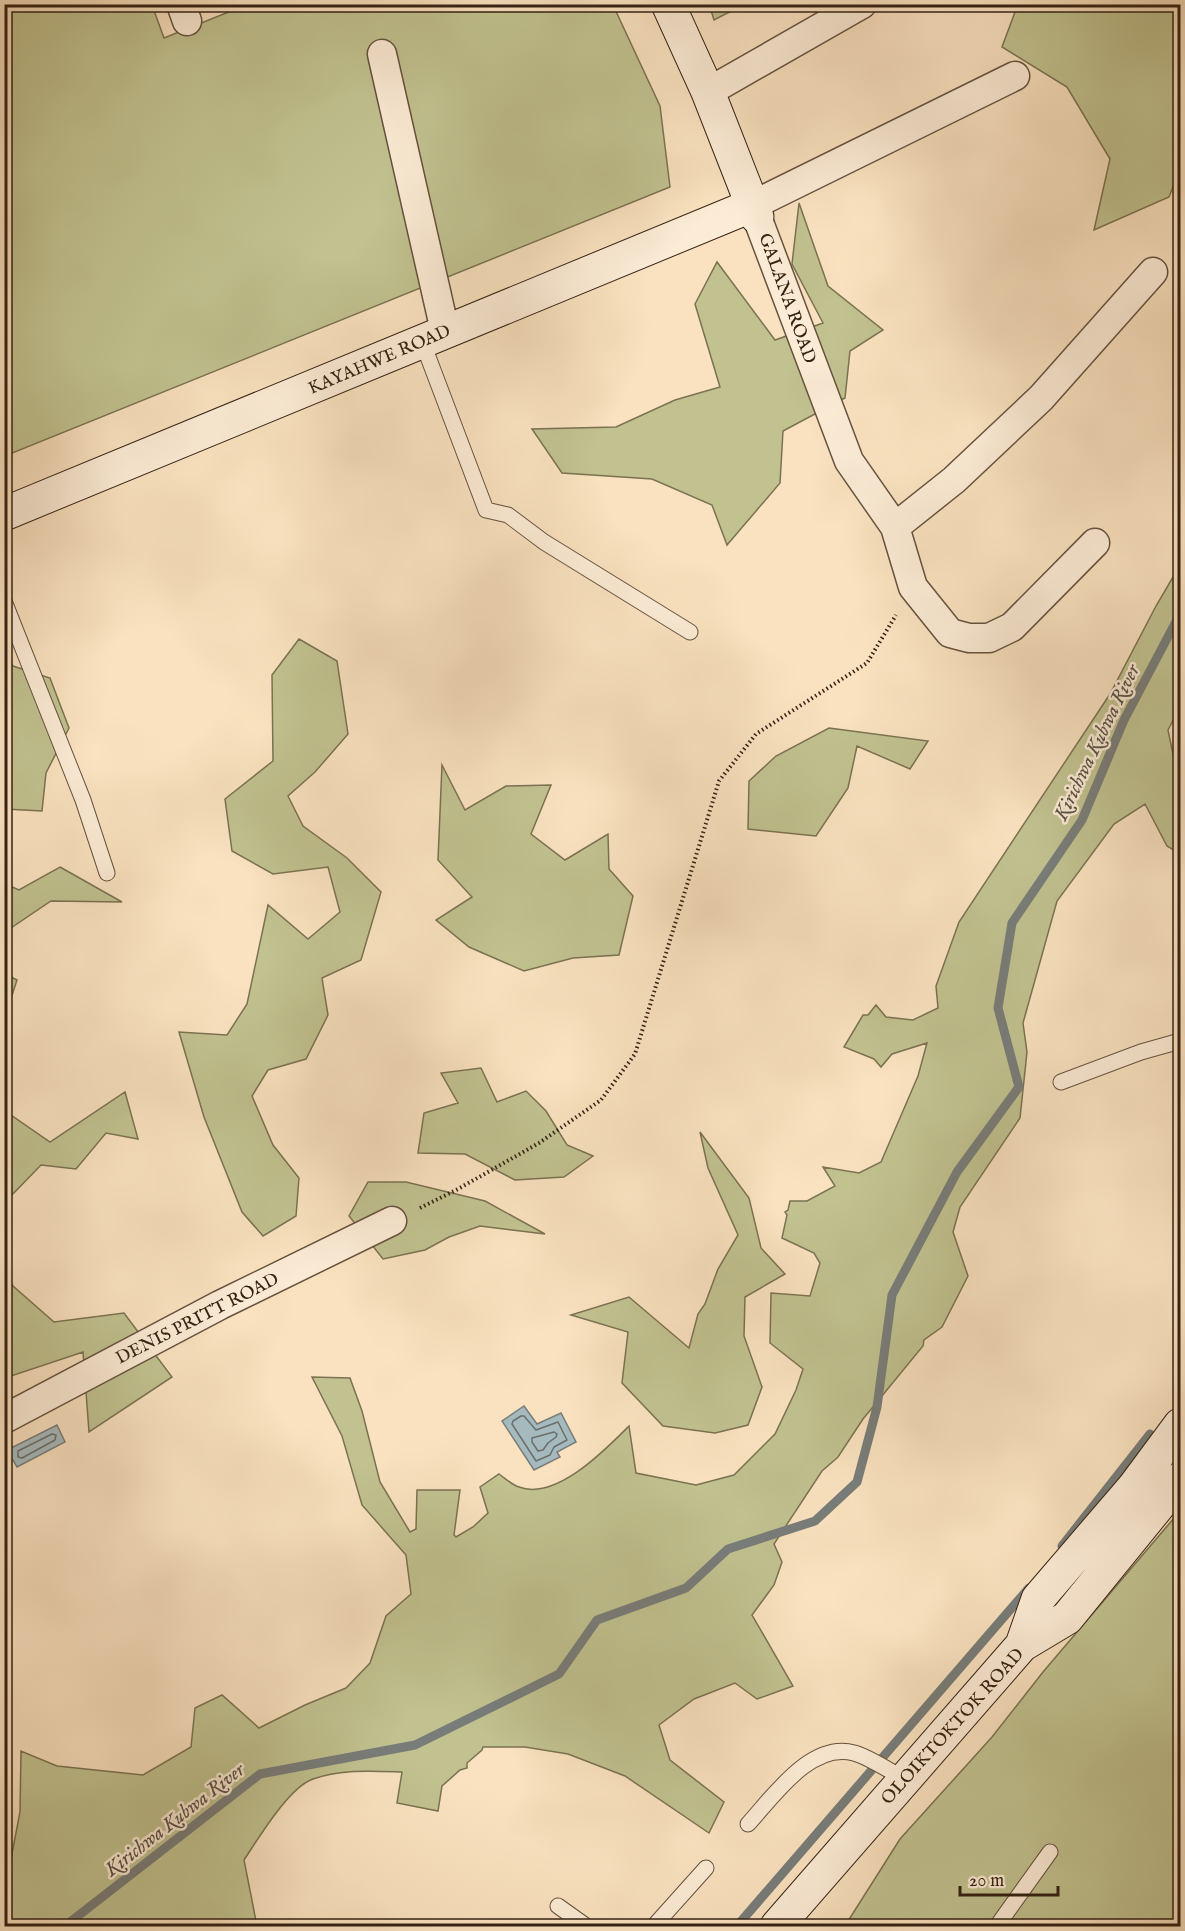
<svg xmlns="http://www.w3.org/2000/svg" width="1185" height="1931" viewBox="0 0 1185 1931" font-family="'IM FELL English',serif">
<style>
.green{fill:#c1c290;stroke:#7b7252;stroke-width:1.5}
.water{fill:#a5babe;stroke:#787d7a;stroke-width:1.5}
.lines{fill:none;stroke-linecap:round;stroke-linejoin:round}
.shore{stroke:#6d6e69;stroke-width:1.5}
.stream{stroke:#787d7a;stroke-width:9}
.lane-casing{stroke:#66523f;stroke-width:17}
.street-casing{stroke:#66523f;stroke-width:31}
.secondary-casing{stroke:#352214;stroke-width:35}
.path{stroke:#352214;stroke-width:4;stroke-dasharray:1.5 3;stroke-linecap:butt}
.lane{stroke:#fcecd6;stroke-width:15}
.street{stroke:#fcecd6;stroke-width:28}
.secondary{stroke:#fcecd6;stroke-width:33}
.labels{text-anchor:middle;stroke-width:5;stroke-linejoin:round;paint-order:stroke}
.street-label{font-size:18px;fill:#352214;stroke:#fcecd6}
.water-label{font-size:20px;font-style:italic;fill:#575047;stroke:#fcecd6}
</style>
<rect width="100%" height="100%" fill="#fae2c0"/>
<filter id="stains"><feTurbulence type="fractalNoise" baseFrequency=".00333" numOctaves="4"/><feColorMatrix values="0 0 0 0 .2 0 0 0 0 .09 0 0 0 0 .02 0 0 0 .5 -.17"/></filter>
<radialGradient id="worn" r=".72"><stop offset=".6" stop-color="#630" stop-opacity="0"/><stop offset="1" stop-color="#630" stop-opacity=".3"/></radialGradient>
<!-- green -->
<path class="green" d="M709 4H743V5L714 20Z
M1018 4 1180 5V169L1169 197 1094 230 1110 159 1067 87 1002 47Z
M5 5H152L164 38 246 5H613L660 106 670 187 5 456Z
M799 203 828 286 883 330 850 351 845 398 783 431 780 483 727 545 712 505 652 479 562 473 532 429 616 427 675 400 720 387 695 304 717 262 775 340 823 323 792 264Z
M1180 565V707L1168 730 1179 783 1176 826 1180 831V854L1167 846 1145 804 1114 824 1057 901 1023 1023 1027 1052 1020 1118 960 1207 953 1232 968 1276 942 1327 924 1340 923 1346 863 1419 838 1457 822 1471 774 1544 782 1562 774 1585 752 1615 793 1686 757 1699 735 1683 694 1699 659 1725 670 1760 724 1802 709 1833 625 1776 568 1754 525 1747H483L482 1750 467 1763V1768L460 1770 442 1786 438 1811 397 1803 402 1772C372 1771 342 1769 313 1779 289 1787 258 1839 244 1860L257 1926H5V1873L11 1859 20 1812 21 1751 57 1766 143 1775 191 1747 195 1708 222 1695 259 1728 305 1705 346 1688 370 1663 386 1616 411 1594 406 1555 362 1505 342 1436 312 1377 350 1378 362 1411 380 1482 410 1532 416 1529 417 1490H460L454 1535 456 1537 473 1527 488 1513 480 1487 499 1474C505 1478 512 1485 519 1487 556 1501 605 1450 629 1426L636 1473 696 1485 734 1475 775 1434 796 1390 803 1369 770 1343 771 1293 810 1296 820 1263 814 1253 782 1238 787 1215 785 1212 788 1210 790 1201H807L835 1186 823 1167 859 1173 881 1162 918 1076 927 1043 892 1054 881 1067 874 1059 844 1047 863 1015H868L876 1005 886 1017 913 1020 938 1008 936 986 959 922 1110 694 1156 606Z
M299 639 337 661 348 734 315 772 288 796 303 826 347 858 381 892 361 960 322 978 328 1015 306 1059 268 1070 252 1096 273 1145 299 1178 296 1216 263 1236 242 1212 204 1117 179 1032 227 1035 247 1004 268 905 308 939 340 912 328 867 273 874 232 851 225 799 273 761 272 675Z
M4 652 13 666 50 678 69 728 46 773 42 811 5 809Z
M829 728 928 741 910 769 857 746 848 788 816 836 748 829 749 781 776 756Z
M442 765 465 810 506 786 551 785 531 834 565 860 608 834 609 869 633 896 619 955 573 958 524 971 469 947 436 920 472 897 438 860Z
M60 867 122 902 51 901 8 930 5 935V884L19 890Z
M5 974 17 980 5 1017Z
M481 1068 497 1102 526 1091 546 1111 567 1145 593 1156 564 1177 515 1180 465 1154 418 1153 424 1113 458 1103 441 1073Z
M125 1092 138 1139 106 1133 76 1169 41 1165 10 1197 5 1208V1099L11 1115 50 1142Z
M700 1132 749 1198 761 1248 785 1274 745 1297 744 1336 762 1387 748 1425 715 1433 663 1426 622 1383 628 1332 571 1315 629 1297 689 1348 698 1314 705 1304 718 1269 738 1235 708 1168Z
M368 1182H406L485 1201 545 1234 480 1226 449 1237 425 1250 383 1259 349 1216Z
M4 1271 13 1286 54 1322 124 1313 172 1377 89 1432 83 1352 5 1378Z
M1180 1511V1926H841L850 1918 900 1839 992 1737 1043 1672Z"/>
<!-- water -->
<path class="water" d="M524 1406 537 1424 561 1413 576 1442 557 1452 560 1457 534 1470 502 1421Z
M57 1425 65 1442 17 1467 7 1450Z"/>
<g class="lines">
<!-- shore -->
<path class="shore" d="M521 1416H524L536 1430 558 1422 567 1440 554 1447 550 1455 536 1461 512 1424 513 1421Z
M554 1432 557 1434 556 1437 548 1443 543 1450 538 1451 532 1442V1438Z
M52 1434 56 1435 55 1440 22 1458 18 1457V1451Z"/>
<!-- stream -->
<path class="stream" d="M1062 1546 1150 1434
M65 1926 260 1774 415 1745 559 1674 597 1620 686 1588 728 1549 815 1521 857 1482 877 1407 892 1295 957 1172 1019 1087 998 1008 1012 923 1082 820 1124 720 1180 614
M737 1926 1029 1588"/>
<!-- lane casing -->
<g class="lane-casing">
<path id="lane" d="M422 341 486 510 508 515 544 542 690 632
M4 601 83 800 107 873
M1061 1082 1141 1052 1180 1041
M748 1824C773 1797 811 1741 854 1753 869 1757 890 1771 904 1779
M558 1906 586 1926
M654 1926 706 1868
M997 1926 1050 1852"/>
</g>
<!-- street casing -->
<g class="street-casing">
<path id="street" d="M181 4 187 21
M382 54 445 331
M708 92 862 4
M753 205 1015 76
M757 217 849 461 895 527 913 587 950 633 969 638H989L1012 627 1095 543
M895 527 954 480 1041 398 1153 272
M4 1419 220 1305 392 1221"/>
</g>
<!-- secondary casing -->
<g class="secondary-casing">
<path id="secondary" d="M668 4 708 92 757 217
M4 514 753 205
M1022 1645 1038 1599 1134 1487 1180 1425
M777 1926 1022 1645 1067 1618 1180 1479"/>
</g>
<!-- path -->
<path class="path" d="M420 1208 458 1189 539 1143 601 1100 635 1054 719 781 756 734 867 663 896 615
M1176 1393 1180 1385"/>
<!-- lane -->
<use href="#lane" class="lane"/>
<!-- street -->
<use href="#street" class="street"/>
<!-- secondary -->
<use href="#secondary" class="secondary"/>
</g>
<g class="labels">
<!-- street labels -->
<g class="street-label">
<text transform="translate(788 298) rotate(70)" y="6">GALANA ROAD</text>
<text transform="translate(379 359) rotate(-23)" y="6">KAYAHWE ROAD</text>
<text transform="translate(197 1318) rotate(-27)" y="6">DENIS PRITT ROAD</text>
<text transform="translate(952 1726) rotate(-48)" y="6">OLOIKTOKTOK ROAD</text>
</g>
<!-- water labels -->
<g class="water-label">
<text transform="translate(1096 742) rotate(-64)" y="7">Kirichwa Kubwa River</text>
<text transform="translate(174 1819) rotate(-38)" y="7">Kirichwa Kubwa River</text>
</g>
</g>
<!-- margin -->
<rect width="1185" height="1931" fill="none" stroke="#fae2c0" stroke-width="24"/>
<rect x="6" y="6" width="1173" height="1919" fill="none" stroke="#352214" stroke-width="3"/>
<rect x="12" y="12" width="1161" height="1907" fill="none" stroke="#352214" stroke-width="1.5"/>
<!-- scale -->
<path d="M960 1886v9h98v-9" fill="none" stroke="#352214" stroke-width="3"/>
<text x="969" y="1886" font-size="18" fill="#352214" stroke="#fcecd6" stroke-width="4.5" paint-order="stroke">20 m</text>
<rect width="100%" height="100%" filter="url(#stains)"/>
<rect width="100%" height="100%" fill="url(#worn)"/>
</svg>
